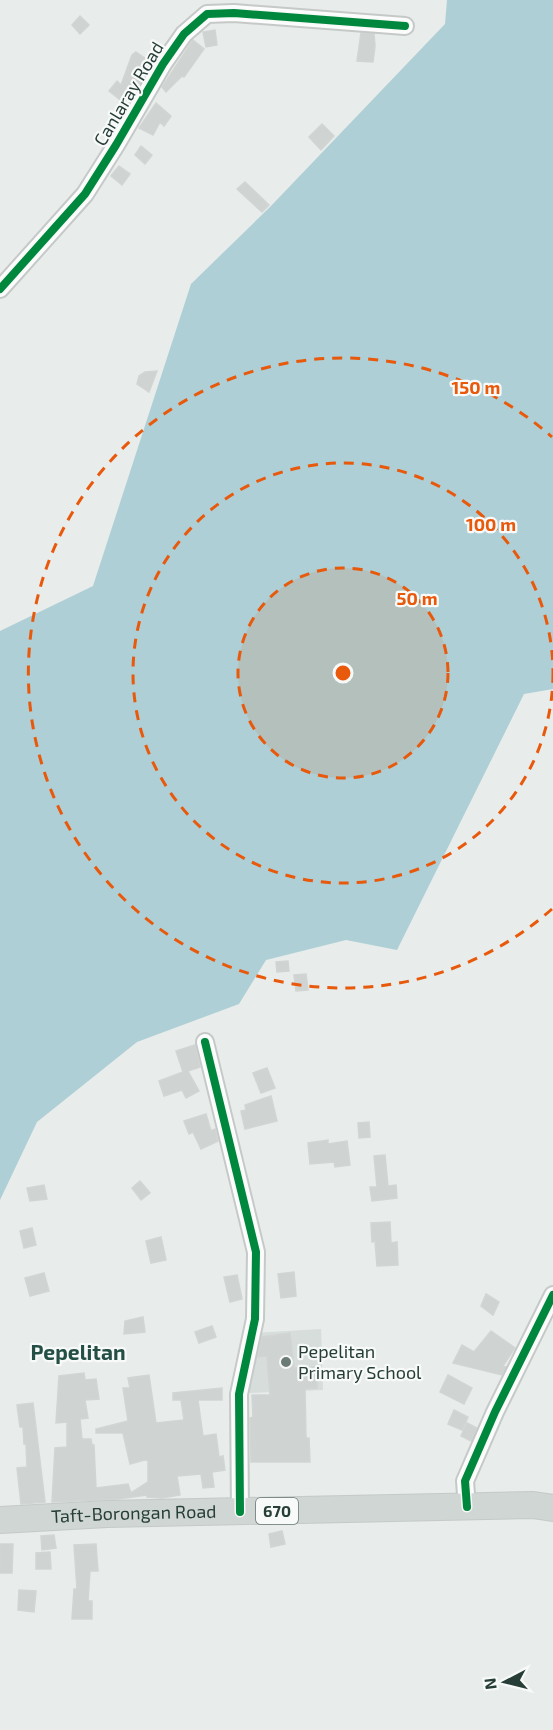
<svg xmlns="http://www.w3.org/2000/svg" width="553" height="1730" viewBox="0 0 553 1730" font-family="'Exo 2',sans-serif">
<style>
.built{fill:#d6ddda}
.water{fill:#aecfd5}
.building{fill:#cfd3d1;stroke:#d1d5d3;stroke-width:1.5}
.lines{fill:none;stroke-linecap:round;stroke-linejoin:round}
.street-casing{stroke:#c5c9c7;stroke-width:20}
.primary-casing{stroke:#c4cac8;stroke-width:28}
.street{stroke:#fcfcfc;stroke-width:16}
.primary{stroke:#cfd6d4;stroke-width:26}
.cycleway-casing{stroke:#f7faf8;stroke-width:11}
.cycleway{stroke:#00873e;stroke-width:8}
.ring{fill:none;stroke:#e8590c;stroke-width:3;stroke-dasharray:10 8}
.poi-dot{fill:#6b7b76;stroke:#f7faf8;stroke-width:2}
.labels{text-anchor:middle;stroke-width:4.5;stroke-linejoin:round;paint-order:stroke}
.shield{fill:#f7faf8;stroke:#657672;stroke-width:1.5}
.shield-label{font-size:16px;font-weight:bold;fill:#273e38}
.street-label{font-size:18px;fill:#273e38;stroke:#f7faf8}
.poi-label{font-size:18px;fill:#273e38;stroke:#f7faf8;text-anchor:start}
.quarter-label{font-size:21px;font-weight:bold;fill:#244f45;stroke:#f7faf8}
.centre{fill:#e8590c;stroke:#f7faf8;stroke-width:3}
.ring-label{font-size:18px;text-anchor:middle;font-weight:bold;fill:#e8590c;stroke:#f7faf8;stroke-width:4.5;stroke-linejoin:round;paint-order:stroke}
</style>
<rect width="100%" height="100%" fill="#e8ecea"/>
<!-- built -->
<path class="built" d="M321 1329 323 1390 247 1393 253 1333Z"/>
<!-- water -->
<path class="water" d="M447 0H553V689L524 694 397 950 346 940 266 960 239 1004 137 1042 37 1122 0 1200V631L93 586 191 284 270 207 445 24Z"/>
<!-- building -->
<path class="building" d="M80 16 89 25 80 34 72 25Z
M215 30 217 45 206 47 203 32Z
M361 33 374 34 375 46 373 62 357 61Z
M193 40 204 49 184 77 182 76 166 92 162 87Z
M136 52 152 63 147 71 145 69 138 86 124 103 109 91 117 81 121 85 132 55Z
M156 103 171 116 164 126 160 122 153 135 139 128Z
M322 124 334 136 321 150 309 137Z
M141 146 152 155 145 164 135 155Z
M119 166 130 174 122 185 111 176Z
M245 182 269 205 262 212 237 189Z
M157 371 149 392 137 384 139 376 145 372Z
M288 961 289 971 277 972 276 962Z
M306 974 308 990 296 991 294 975Z
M195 1045 200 1067 188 1071 199 1091 186 1098 182 1090 164 1096 159 1081 183 1072 176 1051Z
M267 1068 275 1088 261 1093 253 1073Z
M271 1096 277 1121 245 1129 241 1111 246 1110 245 1105Z
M206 1114 211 1131 215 1129 218 1141 201 1149 193 1132 189 1134 184 1121Z
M369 1122 370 1137 359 1138 358 1123Z
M328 1140V1144L347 1141 350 1165 335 1167 334 1162 310 1164 308 1143Z
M385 1155 388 1186 396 1185 397 1198 372 1201 370 1187H377L374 1156Z
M140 1181 150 1193 141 1200 132 1188Z
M44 1185 47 1199 30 1201 27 1188Z
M390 1222 391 1243 397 1242 398 1265 377 1266 375 1241 372 1242 371 1223Z
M32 1228 36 1245 24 1248 20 1231Z
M161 1237 166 1260 151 1263 146 1241Z
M294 1272 296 1296 281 1298 278 1274Z
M44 1273 49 1291 30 1296 25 1278Z
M237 1275 242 1299 230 1302 224 1277Z
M486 1294 499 1302 493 1315 481 1306Z
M143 1317 145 1332 124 1334 125 1321Z
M212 1326 216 1337 199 1343 195 1332Z
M491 1331 515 1348 503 1366 506 1367 502 1375 453 1363 462 1345 474 1352Z
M290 1333 294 1368 317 1367V1388L305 1389 306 1438H309L310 1462H251L250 1418 253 1417 252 1395H270L267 1356 258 1357 262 1337Z
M84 1373 85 1380 96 1379 99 1399 85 1400 88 1418 80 1419 82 1439H91L92 1445H94L96 1488 128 1484 131 1493 148 1482V1459L130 1464 123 1433H96V1429L128 1421 123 1388H130L128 1378 149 1375 156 1423 184 1420 181 1400H173V1393L222 1388V1400H198L203 1436 216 1434 219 1457 223 1456 225 1470 212 1472 214 1487 203 1488 201 1474 177 1476 180 1495 162 1498 147 1497V1495L118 1499 52 1502 55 1448 67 1447V1422L56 1423 59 1376Z
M448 1375 472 1388 464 1404 440 1392Z
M33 1403 45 1502 21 1504 17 1468 27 1467 26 1444H24L23 1427H20L17 1405Z
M454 1410 468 1417 462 1430 448 1424Z
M467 1423 477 1428 471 1441 461 1436Z
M282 1531 285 1544 271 1547 269 1534Z
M54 1535 56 1548 42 1550 41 1536Z
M0 1544H13L12 1573H0Z
M96 1544 98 1571H90L88 1601H92V1619H72L74 1589H77L74 1545Z
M50 1552 51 1569H36V1553Z
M19 1590 36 1591 34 1612 18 1610Z"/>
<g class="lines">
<!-- street casing -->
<g class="street-casing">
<path id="street" d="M0 289 85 194 116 145 163 64 184 34 207 14 234 13 405 26
M205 1042 256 1252 255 1319 239 1394 240 1512
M467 1507 465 1481 495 1412 553 1295"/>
</g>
<!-- primary casing -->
<g class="primary-casing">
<g id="primary">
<path id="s1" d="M0 1520 107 1514 533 1505 553 1508"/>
</g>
</g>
<!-- street -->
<use href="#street" class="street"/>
<!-- primary -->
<use href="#primary" class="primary"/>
<!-- cycleway casing -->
<g class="cycleway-casing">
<path id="cycleway" d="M0 289 85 194 116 145 163 64 184 34 207 14 234 13 405 26
M205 1042 256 1252 255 1319 239 1394 240 1512
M467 1507 465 1481 495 1412 553 1295"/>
</g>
<!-- cycleway -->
<use href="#cycleway" class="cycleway"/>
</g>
<!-- distance rings -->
<circle cx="343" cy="673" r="105" fill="#e8590c" fill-opacity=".12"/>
<g class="ring">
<circle cx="343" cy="673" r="105"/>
<circle cx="343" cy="673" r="210"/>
<path d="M552 909A315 315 0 1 1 552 437"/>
</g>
<!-- markers -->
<circle class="poi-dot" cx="286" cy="1362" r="6"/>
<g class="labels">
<!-- shield labels -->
<rect class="shield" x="256" y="1498" width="42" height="26" rx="4.5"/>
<g class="shield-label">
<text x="277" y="1517">670</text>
</g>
<!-- street labels -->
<g class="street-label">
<text transform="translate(129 94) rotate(-59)" y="6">Canlaray Road</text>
<text dy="6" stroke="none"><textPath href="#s1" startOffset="134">Taft-Borongan Road</textPath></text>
</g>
<!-- poi labels -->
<g class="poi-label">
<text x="298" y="1358">Pepelitan<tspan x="298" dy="21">Primary School</tspan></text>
</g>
<!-- quarter labels -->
<g class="quarter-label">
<text x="78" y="1360">Pepelitan</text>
</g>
</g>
<circle cx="343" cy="673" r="9" class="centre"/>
<g class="ring-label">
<text x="476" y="394">150 m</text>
<text x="491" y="531">100 m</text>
<text x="417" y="605">50 m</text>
</g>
<!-- north arrow -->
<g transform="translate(505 1682) rotate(263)" stroke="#f7faf8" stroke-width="4.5" paint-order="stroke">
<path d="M0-4.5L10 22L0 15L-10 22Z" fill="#273e38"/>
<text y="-9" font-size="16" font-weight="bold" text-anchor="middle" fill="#273e38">N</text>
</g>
</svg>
